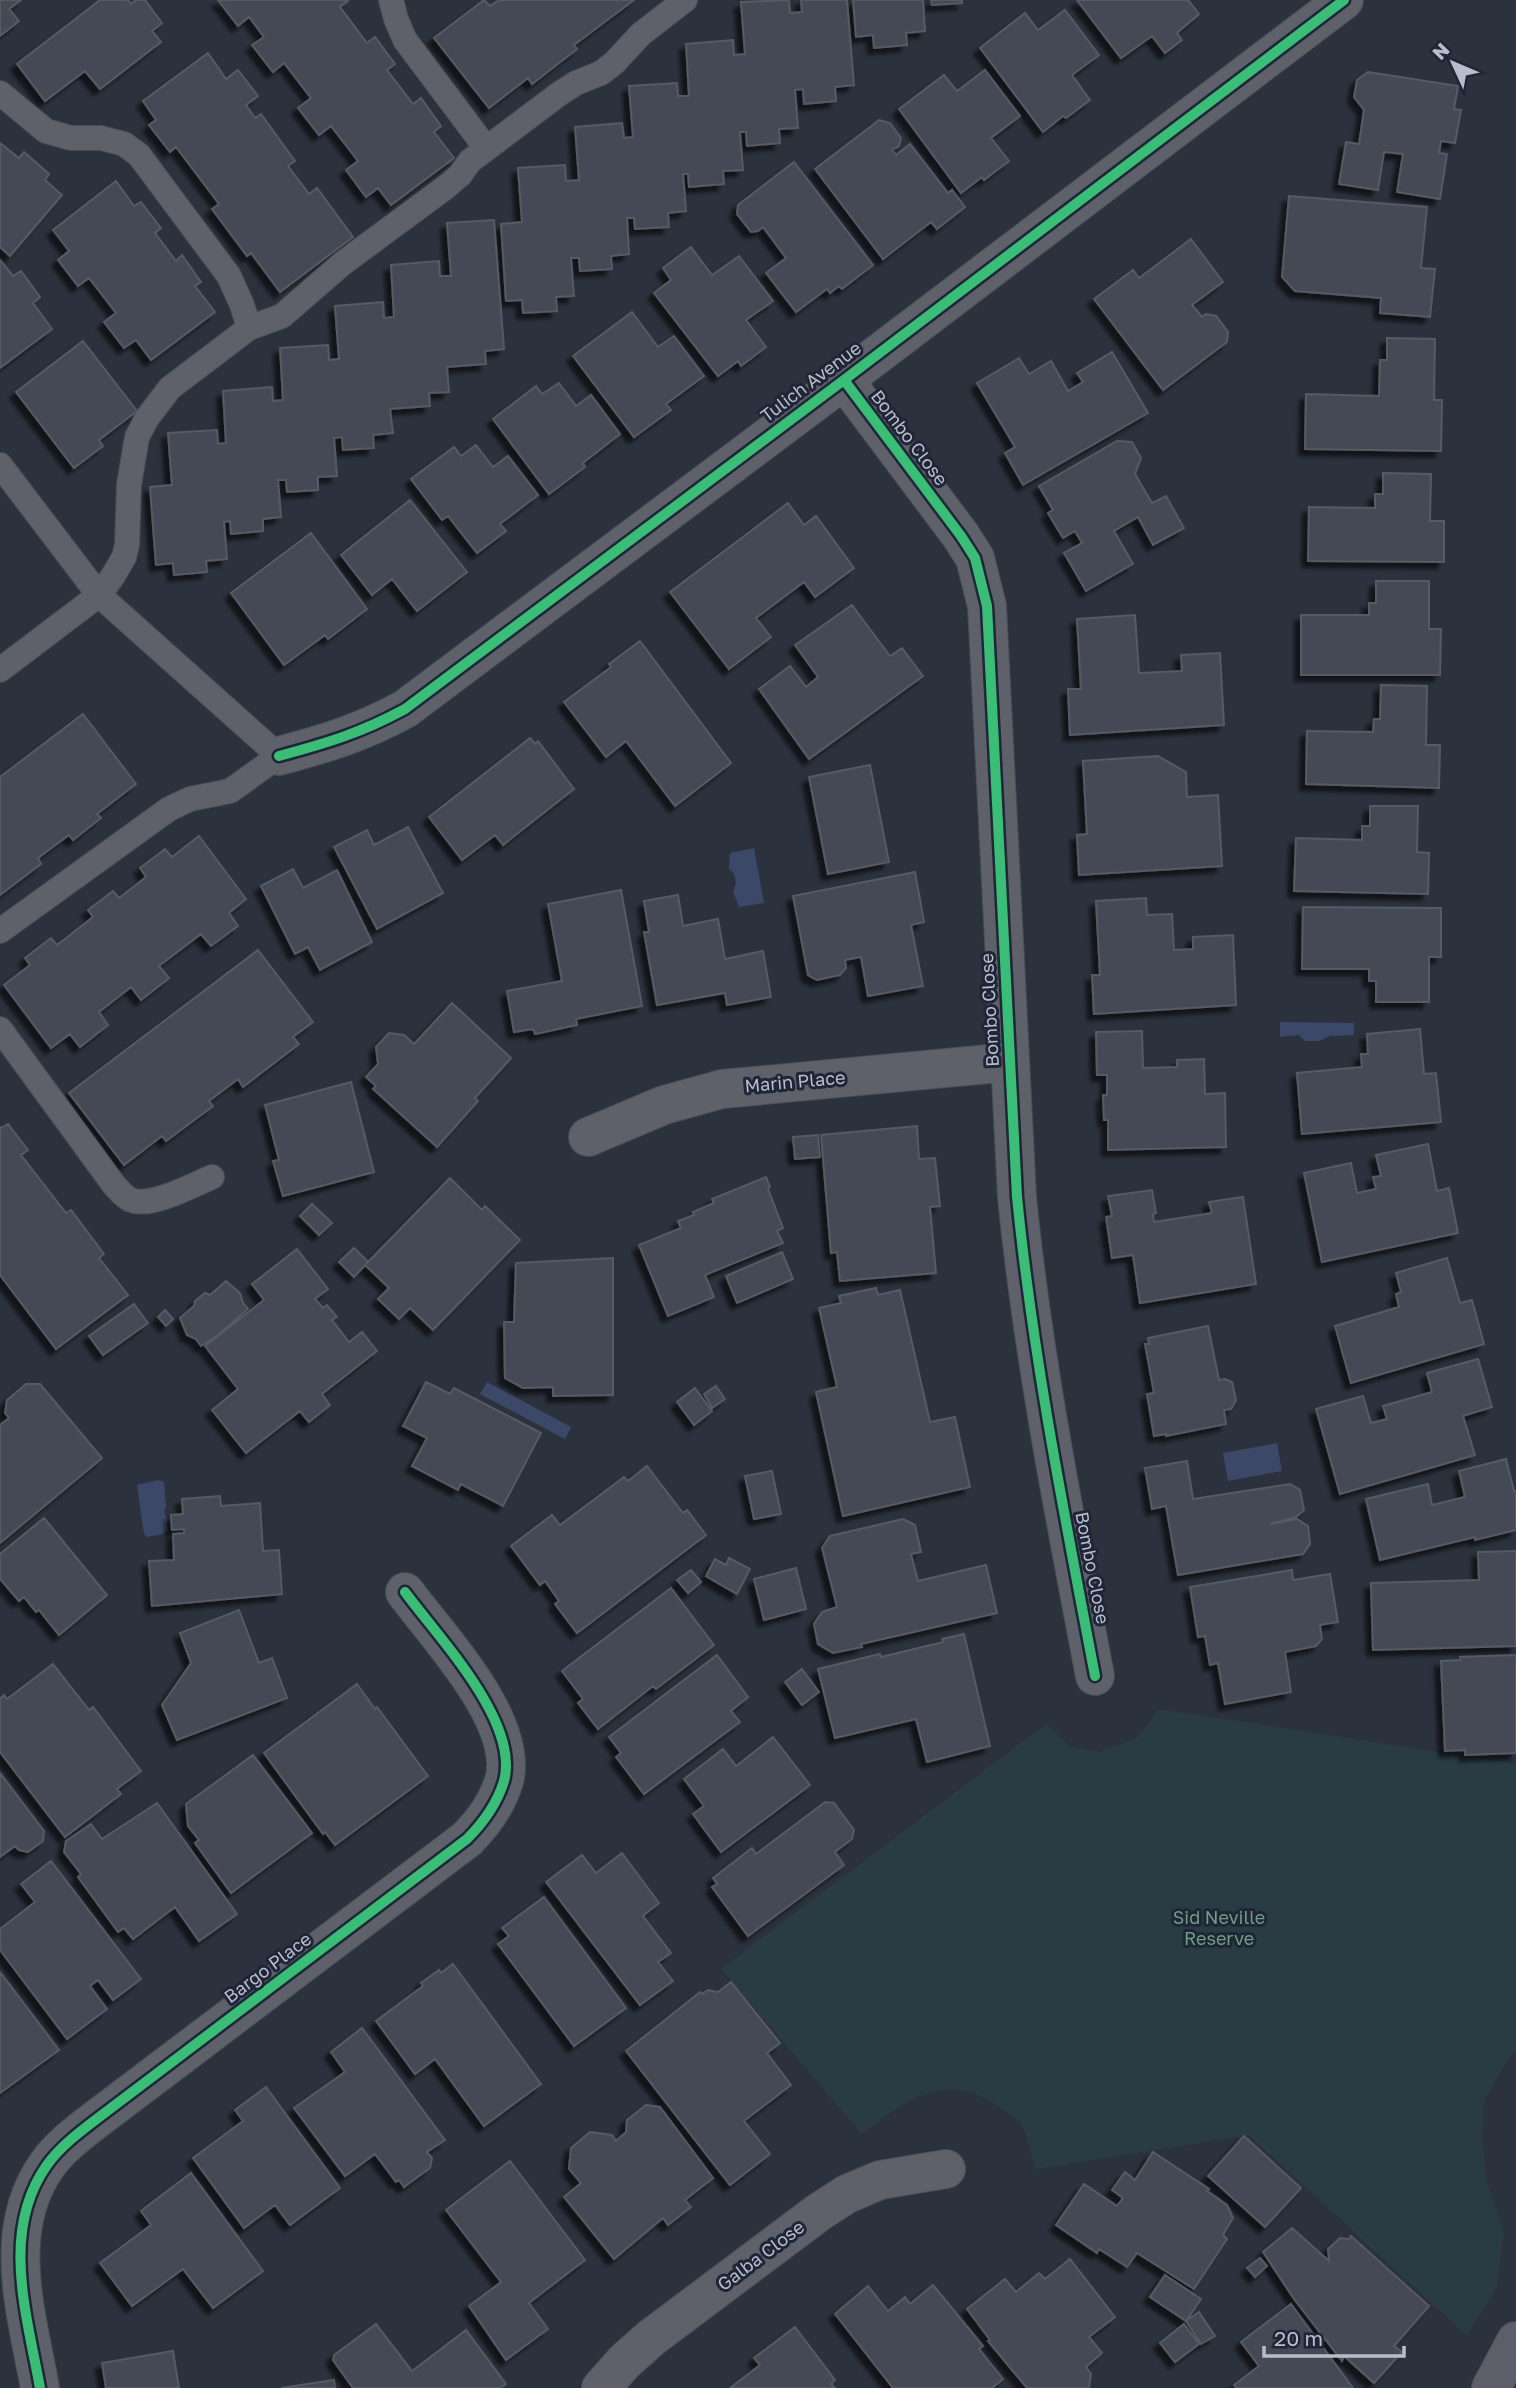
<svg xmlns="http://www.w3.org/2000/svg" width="1516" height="2388" viewBox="0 0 1516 2388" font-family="'Golos Text',sans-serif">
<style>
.green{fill:#293c43}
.water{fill:#3b4868}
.building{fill:#454a54;stroke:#555a64;stroke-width:2;filter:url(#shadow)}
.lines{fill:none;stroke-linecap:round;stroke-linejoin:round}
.lane-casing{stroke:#494d56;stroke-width:26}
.street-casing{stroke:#494d56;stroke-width:40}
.secondary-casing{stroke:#494d56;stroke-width:40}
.lane{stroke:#5e616a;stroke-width:24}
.street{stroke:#5e616a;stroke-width:38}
.secondary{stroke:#5c5f69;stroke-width:38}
.cycleway-casing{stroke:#1f2638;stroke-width:15}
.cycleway{stroke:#3abd76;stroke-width:10}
.labels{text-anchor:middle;stroke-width:6;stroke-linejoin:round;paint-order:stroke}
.street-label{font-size:18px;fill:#b8bdcc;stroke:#1f2638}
.park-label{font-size:18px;fill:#6f9e80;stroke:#1f2638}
</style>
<defs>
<filter id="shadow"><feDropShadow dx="-6" dy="6" stdDeviation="2" flood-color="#0009"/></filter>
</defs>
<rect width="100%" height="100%" fill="#2c323d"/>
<!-- green -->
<path class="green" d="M1159 1709 1516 1764V2052L1508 2059 1484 2101 1482 2132 1486 2178 1504 2231 1497 2286 1467 2336 1249 2135 1036 2169C1031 2155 1028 2135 1020 2123 1016 2116 1005 2111 998 2106 947 2069 904 2101 862 2134L721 1969 1046 1724 1069 1746 1100 1752 1138 1737Z"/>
<!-- water -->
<path class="water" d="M754 848 764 903 739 907 733 892C737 884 737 875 729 869L730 853Z
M1280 1022 1354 1023V1035L1330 1036 1319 1041H1305L1299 1035 1280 1037Z
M487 1382 571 1427 565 1439 480 1394Z
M1277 1443 1282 1471 1228 1481 1223 1453Z
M158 1480 164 1482 166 1506 164 1512 167 1519 168 1530 163 1534 147 1537 144 1534 137 1485Z"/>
<!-- building -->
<path class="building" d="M0 0H21L9 9 19 21 0 36Z
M100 0H128L131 4 136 0H145L162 23 152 31 161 42 100 89 85 71 45 101 17 64Z
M218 0H347L348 1 340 7 367 43 375 37 395 64 387 70 413 104 421 98 441 126 434 132 454 158 391 205 378 188 366 197 346 170 358 161 331 126 319 135 298 108 311 98 284 63 273 72 252 45 264 37 249 17 238 26Z
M484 0 490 6 499 0H634L574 45 577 49 532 84 528 78 489 108 434 38Z
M789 0 790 13 802 12 801 0H847L854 85 835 87 836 101 804 104 803 89 795 90 798 128 779 129 780 143 747 146 746 132H740L743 170 723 171 724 184 689 187 688 174H683L686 211 668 213 669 227 635 229 634 218H627L629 254 611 256 612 269 580 271 579 258H571L574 296 556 297 557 311 523 313 522 300 506 301 501 224 522 222 518 168 565 165 566 181 579 180 575 127 622 123 624 138 633 137 629 86 677 83 678 96H689L686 44 733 40 734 55 745 54 741 2Z
M853 0H923L925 31 906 33 907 45 874 48 873 35 856 37Z
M931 0H962V3L932 5Z
M1077 0H1188L1199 14 1177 33 1182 40 1165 53 1152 36 1121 58Z
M1065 10 1099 55 1072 75 1090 100 1066 118 1063 116 1043 132 980 48 1025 13 1038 30Z
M208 53 226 79 238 70 258 96 246 105 255 118 261 114 295 161 288 166 309 194 317 188 353 237 280 292 251 253 247 256 212 209 219 204 176 147 170 152 149 125 156 120 143 101Z
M985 70 1020 116 991 138 1009 161 984 180 982 177 961 193 899 109 944 75 957 91Z
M1368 72 1458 86 1454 109 1461 110 1455 143 1441 141 1439 153 1447 154 1440 199 1397 192 1403 154 1384 152 1378 190 1339 184 1346 142 1359 144 1364 110 1354 97 1357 80Z
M879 120 890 123 901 138 899 146 892 150 896 155 910 144 948 193 952 190 965 207 937 229 931 222 883 259 815 169Z
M0 143 19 158 24 152 49 174 45 180 62 195 10 256 0 247Z
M794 162 873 265 842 289 839 286 830 293 827 289 796 312 766 273 786 258 763 227 758 231 751 232 737 214 738 205Z
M116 181 134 206 141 202 161 228 155 233 176 261 182 255 201 282 195 286 215 312 151 360 136 340 124 348 104 322 116 313 89 278 78 286 58 260 69 251 53 230Z
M1289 196 1427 207 1421 268 1435 269 1430 317 1380 313 1381 298 1295 291 1282 277Z
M494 220 504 349 485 351 486 364 447 367 449 392 429 393 430 406 390 409 393 433 373 435 374 448 343 450 342 437 334 438 337 476 318 477V490L287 492 286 480H278L281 517 263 519V531L231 534 230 521 224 522 227 559 206 561 207 572 174 575 173 563 156 565 150 487 172 485 168 433 217 430 218 444 226 443 223 391 272 387 273 401 283 400 280 348 328 345 329 360 339 359 335 306 383 302 384 318 394 317 391 265 439 261 440 276H451L447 223Z
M1191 239 1223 282 1192 305 1202 317 1206 314 1216 316 1228 332 1227 342 1163 390 1094 299 1133 270 1139 278Z
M691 247 712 275 739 256 773 301 746 320 766 347 741 366 738 361 718 376 654 293 671 280 663 268Z
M0 260 13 276 21 271 40 297 33 303 52 329 0 368Z
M632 312 658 347 674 336 704 376 666 404 671 410 634 437 573 356Z
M1387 338 1435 339 1434 400H1442L1441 451 1305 449 1306 394 1379 396 1380 360H1387Z
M83 341 137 411 99 440 103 446 74 468 16 392Z
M1112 352 1148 413 1023 485 1005 453 1015 447 977 383 1019 358 1029 374 1051 361 1068 391 1083 382 1077 373Z
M559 383 576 406 591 395 620 434 583 463 585 467 549 494 493 419 536 386 542 394Z
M1117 441 1132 442 1141 458 1135 474 1152 503 1166 496 1184 528 1153 545 1138 517 1114 531 1133 564 1086 591 1064 553 1082 543 1075 531 1063 538 1048 513 1053 510 1039 486Z
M476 445 493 467 508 456 538 495 500 524 506 531 477 553 448 516 442 520 411 479 454 447 461 456Z
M1383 473 1431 474 1430 521H1444V562L1308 561 1309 507 1375 508V494H1383Z
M410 500 467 572 417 611 392 579 372 595 341 555Z
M788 503 804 525 816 516 854 568 815 597 804 582 756 618 771 637 729 669 670 592Z
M311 533 367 609 328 639 325 635 284 665 231 593Z
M1376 581H1429V629H1441L1440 675H1301V615H1369V603H1376Z
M852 605 890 656 902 648 923 676 809 759 759 689 790 666 806 687 818 677 795 645Z
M1135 615 1139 673 1182 671 1181 655 1220 653 1224 725 1070 735 1068 689H1081L1077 619Z
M640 641 731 763 675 806 626 741 606 757 564 702 611 667 609 664Z
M1381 685 1427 686 1426 745H1440L1439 788 1306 784 1307 731 1373 732 1374 719H1380Z
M83 714 136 784 97 814 101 818 73 840 69 835 38 858 41 864 0 895V777Z
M530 738 535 744 538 741 574 789 503 845 495 835 462 860 429 817Z
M1158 756 1186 772 1187 797 1218 795 1222 866 1079 875 1077 835 1087 834 1083 761Z
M870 765 889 862 828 874 809 777Z
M1370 806H1418L1417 852 1429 853 1428 894 1294 891 1296 838 1362 840V826H1370Z
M408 827 443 893 377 929 334 847 367 830 374 845Z
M199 836 246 899 229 913 238 926 211 946 201 934 159 966 169 978 141 1000 131 987 99 1012 108 1025 80 1047 70 1034 51 1048 4 985 30 965 25 958 51 938 57 945 93 917 88 910 113 891 119 898 146 877 140 868 165 849 172 857Z
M293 869 303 888 337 870 372 942 320 970 308 947 295 954 261 886Z
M915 872 924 922 911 925 923 986 868 996 861 957 845 960 846 968 840 975 817 980 808 975 793 896Z
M621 890 642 1006 576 1019 577 1025 535 1034 533 1029 514 1032 507 991 562 981 548 904Z
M678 895 683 926 718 919 725 959 763 951 771 997 727 1005 725 993 657 1005 644 932H649L644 901Z
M1146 898 1147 915 1172 914 1174 950 1193 949V937L1233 935 1236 1005 1094 1014 1092 975H1100L1096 901Z
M1303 907 1441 908V957H1429V1002H1376V981H1369V969H1302Z
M258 950 313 1022 293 1037 299 1044 243 1087 238 1079 209 1101 213 1106 166 1141 162 1136 124 1165 69 1093Z
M452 1003 511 1058 475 1098 478 1101 437 1147 373 1089 376 1086 366 1077 378 1064 376 1047 389 1033 404 1035 414 1044Z
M1420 1029 1424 1074 1436 1073 1441 1122 1302 1134 1297 1073 1362 1067 1361 1054H1368L1367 1034Z
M1142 1031 1143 1068 1177 1067V1060L1204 1059 1205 1094 1225 1093 1226 1147 1108 1150V1120H1104L1103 1095H1107V1075H1097L1096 1032Z
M351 1082 374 1172 283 1196 273 1161 279 1160 265 1105Z
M8 1124 28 1150 21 1155 66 1213 71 1210 104 1254 99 1258 128 1295 56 1349 0 1275V1127L1 1128Z
M917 1126 919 1159 935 1158 940 1206 930 1207 936 1273 840 1281 837 1252 831 1253 821 1135Z
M818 1135 820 1157 795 1159 793 1137Z
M1428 1144 1437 1191 1449 1188 1458 1233 1322 1262 1304 1173 1351 1163 1357 1193 1376 1189 1373 1177 1381 1176 1376 1155Z
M766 1177 770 1187 768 1189 783 1228 777 1231 783 1243 705 1275 714 1297 668 1316 639 1245 681 1228 678 1221 694 1215 693 1212 714 1203 712 1199Z
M450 1178 482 1210 485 1206 520 1240 433 1330 410 1308 399 1319 378 1299 389 1288 365 1265Z
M1152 1190 1156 1213 1153 1214 1154 1222 1212 1213 1209 1202 1243 1197 1256 1284 1140 1303 1133 1255 1112 1258 1106 1217 1112 1216 1108 1196Z
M312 1204 332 1223 319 1235 300 1216Z
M354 1248 368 1262 354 1277 339 1262Z
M297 1249 328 1289 315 1299 323 1308 327 1305 337 1317 332 1320 349 1342 362 1332 377 1351 322 1394 330 1405 309 1422 300 1411 246 1453 212 1410 238 1389 205 1346 264 1300 252 1284Z
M782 1252 793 1279 737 1303 726 1276Z
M613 1258V1395L553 1396V1387L523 1388 505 1378 504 1322H514L516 1263Z
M1447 1258 1460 1303 1472 1300 1484 1344 1351 1383 1335 1326 1399 1307 1396 1294 1401 1292 1396 1273Z
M226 1281 240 1293 243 1303 248 1309 218 1335 201 1346 196 1339 187 1335 180 1318 194 1306 195 1301 205 1293 210 1295Z
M876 1288 878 1295 900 1290 930 1422 955 1417 970 1487 843 1516 816 1392 837 1387 819 1308 841 1303 839 1296Z
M134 1304 148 1323 103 1355 89 1336Z
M165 1310 173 1319 166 1326 158 1317Z
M1208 1326 1219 1380 1225 1379 1232 1382 1236 1400 1231 1409 1224 1410 1226 1424 1166 1436V1434L1154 1436 1147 1394 1154 1393 1145 1344H1149L1148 1338Z
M1478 1359 1492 1407 1463 1416 1475 1455 1340 1494 1316 1409 1363 1396 1371 1423 1387 1419 1383 1406 1432 1392 1427 1373Z
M426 1382 450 1394 454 1388 541 1433 503 1506 461 1484 458 1490 412 1466 427 1438 403 1426Z
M26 1384H40L102 1458 0 1543V1425L9 1418 5 1413 7 1400Z
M716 1386 725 1399 712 1408 704 1394Z
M695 1388 712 1411 694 1425 677 1402Z
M1506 1459 1514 1491H1516V1530L1475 1540V1537L1380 1560 1366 1499 1428 1484 1432 1505 1465 1497 1459 1471Z
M1187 1461 1193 1499 1290 1484 1300 1490 1304 1510 1296 1517 1270 1524 1297 1519 1308 1526 1310 1544 1303 1554 1178 1575 1166 1506 1152 1509 1145 1468Z
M647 1466 683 1513 687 1510 706 1535 577 1633 555 1604 559 1601 545 1581 540 1585 511 1546 552 1515 560 1525 624 1477 628 1481Z
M772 1471 781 1514 754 1519 745 1476Z
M220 1496 221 1506 260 1503 263 1551 279 1550 282 1594 152 1606 149 1561 174 1560 173 1534 184 1533V1529L172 1530 171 1515 183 1514 182 1499Z
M44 1518 107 1595 59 1635 39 1610 36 1612 24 1597 19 1601 0 1579V1554Z
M903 1519 915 1525 921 1552 911 1554 918 1581 986 1565 997 1613 861 1644 862 1647 833 1653 818 1644 814 1624 822 1612 837 1607 822 1548 830 1536Z
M1516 1551V1646L1373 1650 1371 1583 1479 1580 1478 1552Z
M729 1558 750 1569 737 1594 706 1576 715 1559 726 1565Z
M796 1568 806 1609 764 1620 754 1579Z
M691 1570 701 1582 688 1593 677 1580Z
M1292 1570 1293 1580 1330 1574 1338 1622 1320 1625 1322 1639 1316 1646 1285 1652 1291 1692 1225 1704 1218 1663 1210 1665 1205 1636 1198 1637 1190 1587Z
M671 1588 714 1645 656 1689 653 1686 598 1729 578 1703 583 1699 562 1671Z
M239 1610 259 1663 272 1658 287 1698 177 1740 162 1705 191 1663 180 1633Z
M964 1634 990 1746 927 1762 916 1719 835 1738 818 1669 880 1654 881 1657 943 1642 942 1639Z
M717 1655 748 1697 731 1711 740 1722 644 1794 616 1757 621 1753 609 1737Z
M1516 1655V1753L1465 1755V1750L1445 1751 1441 1661 1461 1660 1460 1657Z
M53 1664 89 1710 93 1707 141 1771 117 1789 121 1794 65 1837 0 1752V1699L4 1695 7 1699Z
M802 1669 819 1692 802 1705 785 1682Z
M357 1684 375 1709 377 1707 428 1776 335 1845 325 1832 323 1834 264 1753Z
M773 1737 810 1785 721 1852 693 1814 704 1806 684 1779 723 1749 736 1766Z
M253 1755 312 1833 231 1893 195 1843 199 1840 188 1826 186 1804Z
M0 1773 44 1831 43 1841 28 1852 19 1850 15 1846 0 1857Z
M825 1802 834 1803 854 1830 852 1839 835 1852 844 1865 748 1936 712 1887 717 1884 713 1878 752 1848 756 1854Z
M157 1803 237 1914 199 1941 175 1907 133 1939 124 1928 118 1932 78 1877 81 1874 64 1852 66 1841 91 1824 102 1839Z
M622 1853 659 1903 643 1916 671 1953 658 1962 673 1981 640 2005 546 1882 582 1855 596 1873Z
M51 1861 141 1979 113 2000 98 1980 90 1986 107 2009 67 2039 0 1950V1929L35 1902 21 1884Z
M544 1897 626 2008 574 2046 498 1944 509 1936 502 1928Z
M453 1964 541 2084 484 2126 435 2059 415 2074 376 2021 423 1986 421 1983 439 1970 441 1973Z
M0 1972 59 2050 0 2093Z
M731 1982 780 2043 767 2053 791 2085 744 2121 770 2154 730 2185 626 2051 700 1992 702 1994 708 1990 718 1992Z
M362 2028 445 2140 427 2152 432 2158 430 2168 404 2187 399 2180 396 2182 375 2154 345 2176 294 2108 345 2072 331 2052Z
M266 2087 340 2188 290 2225 275 2205 244 2228 193 2158 243 2121 235 2110Z
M646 2105 660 2107 713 2178 685 2200 691 2207 668 2225 663 2218 614 2259 564 2197 581 2183 569 2169 571 2148 590 2132 612 2135 616 2141 626 2132 627 2120Z
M1244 2136 1301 2188 1265 2227 1208 2176Z
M1153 2152 1209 2189 1207 2191 1227 2205 1233 2218 1223 2235 1227 2239 1194 2289 1137 2253 1127 2267 1099 2249 1097 2253 1056 2225 1084 2184 1117 2206 1123 2198 1112 2190 1125 2172 1135 2180Z
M510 2161 585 2260 529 2303 548 2329 506 2360 469 2306 501 2282 446 2210Z
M191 2173 263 2271 213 2308 183 2269 132 2306 100 2263 151 2225 141 2211Z
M1292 2228 1329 2261 1328 2249 1340 2238 1349 2239 1351 2236 1429 2306 1394 2346 1402 2352 1374 2383 1344 2356 1342 2361 1294 2299 1263 2252Z
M1260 2258 1267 2266 1255 2277 1247 2268Z
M1070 2259 1115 2317 1089 2337 1102 2353 1086 2367 1091 2374 1089 2388H1027L988 2341 990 2340 967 2309 1005 2279 1016 2292 1039 2273 1045 2279Z
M1165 2275 1201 2299 1186 2321 1150 2297Z
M933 2285 983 2346 979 2349 1003 2379 992 2388H893L835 2314 868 2286 888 2311 905 2297 910 2304Z
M1291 2304 1353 2388H1237L1234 2385 1259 2366 1241 2342Z
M1199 2312 1215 2336 1201 2344 1186 2321Z
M376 2324 412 2371 466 2330 506 2384 500 2388H353L333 2360 334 2355Z
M1184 2324 1199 2344 1175 2362 1160 2343Z
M795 2327 835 2380 831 2384 835 2388H730L760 2365 754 2358Z
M173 2351 179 2388H106L102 2363Z
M334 2380 335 2388H281Z"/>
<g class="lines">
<!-- lane casing -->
<g class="lane-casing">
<path id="lane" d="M391 0 396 19 405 40 486 148
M0 93 46 131 71 138H101L124 144 139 155 229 276 242 305 249 328
M0 465 99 595 279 756 230 791 190 799 169 809 0 931
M0 670 99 595 113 576 124 557 127 545 129 485 137 437 147 418 170 388 249 328 282 316 343 263 446 187 460 175 470 161 559 94 576 83 601 73 614 63 641 34 685 0
M0 1029 114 1185C119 1190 124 1197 131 1200 151 1208 193 1185 212 1177"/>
</g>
<!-- street casing -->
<g class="street-casing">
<path id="street" d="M844 380 961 536 975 558 987 606 1017 1197C1033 1358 1065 1518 1095 1676
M279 756C327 743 361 733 405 709L844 380 1344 0
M588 1137 664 1105 722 1089 1010 1062
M40 2388C27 2315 0 2231 47 2165 59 2148 77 2134 94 2121L467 1839C484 1822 497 1804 504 1781 520 1722 438 1637 405 1592
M601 2388 624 2362 651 2338 819 2212 847 2194 880 2180 946 2169"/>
</g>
<!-- secondary casing -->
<g class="secondary-casing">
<path id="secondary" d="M1491 2388 1516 2341"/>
</g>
<!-- lane -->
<use href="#lane" class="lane"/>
<!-- street -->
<use href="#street" class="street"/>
<!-- secondary -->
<use href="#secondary" class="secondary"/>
<!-- cycleway casing -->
<g class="cycleway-casing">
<path id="cycleway" d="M844 380 961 536 975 558 987 606 1017 1197C1033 1358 1065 1518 1095 1676
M279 756C327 743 361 733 405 709L844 380 1344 0
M40 2388C27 2315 0 2231 47 2165 59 2148 77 2134 94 2121L467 1839C484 1822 497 1804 504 1781 520 1722 438 1637 405 1592"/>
</g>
<!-- cycleway -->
<use href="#cycleway" class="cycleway"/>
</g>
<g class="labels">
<!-- street labels -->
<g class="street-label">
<text transform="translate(811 382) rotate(-37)" y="6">Tulich Avenue</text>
<text transform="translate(909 438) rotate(53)" y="6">Bombo Close</text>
<text transform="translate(990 1010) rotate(-93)" y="6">Bombo Close</text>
<text transform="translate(795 1082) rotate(-5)" y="6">Marin Place</text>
<text transform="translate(1092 1568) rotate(79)" y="6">Bombo Close</text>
<text transform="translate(268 1968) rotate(-37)" y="6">Bargo Place</text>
<text transform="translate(761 2256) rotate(-37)" y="6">Galba Close</text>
</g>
<!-- park labels -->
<g class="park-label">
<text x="1219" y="1924">Sid Neville<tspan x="1219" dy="21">Reserve</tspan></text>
</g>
</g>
<!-- north arrow -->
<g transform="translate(1453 63) rotate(314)" stroke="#1f2638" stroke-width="5" paint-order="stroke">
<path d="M0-5L12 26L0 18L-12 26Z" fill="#b8bdcc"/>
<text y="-10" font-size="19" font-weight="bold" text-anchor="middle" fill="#b8bdcc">N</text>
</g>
<!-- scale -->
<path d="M1264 2346v10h140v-10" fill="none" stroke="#b8bdcc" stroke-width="3.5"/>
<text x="1274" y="2346" font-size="21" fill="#b8bdcc" stroke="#1f2638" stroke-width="5" paint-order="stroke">20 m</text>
</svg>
